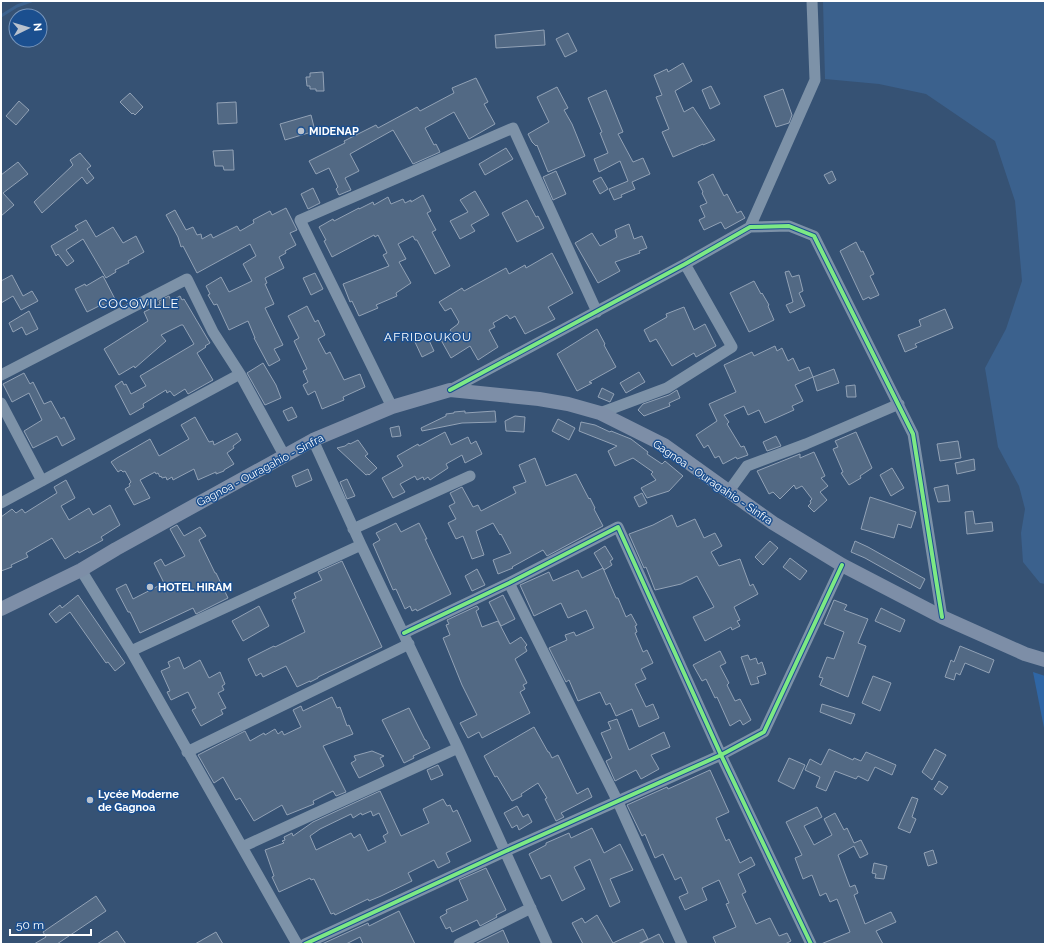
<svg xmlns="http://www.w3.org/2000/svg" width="1046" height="945" viewBox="0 0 1046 945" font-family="Raleway,sans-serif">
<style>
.green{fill:#2f66a5}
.water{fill:#3b618d}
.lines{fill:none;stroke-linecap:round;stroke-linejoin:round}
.stream{stroke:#3b618d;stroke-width:3}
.building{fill:#526984;stroke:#92a2b6;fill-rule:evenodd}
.minor{stroke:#7d92a8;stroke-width:11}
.major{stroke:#7d8ea7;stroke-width:14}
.cycleway-casing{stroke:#1b4f8f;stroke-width:6}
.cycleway{stroke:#7ce984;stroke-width:4}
.poi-dot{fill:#b9c2ce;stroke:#1b4f8f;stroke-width:1.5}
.labels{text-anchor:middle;stroke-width:3;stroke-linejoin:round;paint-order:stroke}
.poi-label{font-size:11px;font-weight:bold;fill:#fff;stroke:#1b4f8f;text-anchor:start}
.street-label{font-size:11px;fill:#fff;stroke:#1b4f8f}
.neighbourhood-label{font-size:12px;letter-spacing:1px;fill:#fff;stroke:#1b4f8f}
.quarter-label{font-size:13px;letter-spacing:1px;fill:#fff;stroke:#1b4f8f}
</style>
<rect width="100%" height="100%" fill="#365274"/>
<!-- green -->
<path class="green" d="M1033 672 1045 676V733Z"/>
<!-- water -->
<path class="water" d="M823 1H1045V584L1040 583 1023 562 1021 533 1025 509 1019 486 998 447 985 368 1006 329 1022 281 1015 201 995 141 926 94 879 84 825 79Z"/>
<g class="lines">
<!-- stream -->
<path class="stream" d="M1 16 17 6 31 1"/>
</g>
<!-- building -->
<path class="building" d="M544 30 545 45 496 48 495 35Z
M568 33 577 51 565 57 556 39Z
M683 63 692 81 675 91 684 112 693 107 715 140 703 145V144L673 157 662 132 669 129 656 97 662 95 654 75 667 69 668 72Z
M323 72 324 91H316V89H310V86H307L306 77H310V73Z
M476 78 488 102 484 104 495 124 469 139 454 112 425 128 434 145 436 144 440 152 413 164 393 130 350 154 359 171 345 178 351 190 339 195 336 189 338 187 329 168 316 174 309 161 345 143 344 141 376 125 378 128 417 107 420 111 454 93 452 88Z
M711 86 720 104 710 109 702 90Z
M557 87 568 108 564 110 572 124 585 156 548 172 537 145 536 146 532 142 528 134 549 122 537 97Z
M783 89 792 115 789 123 776 127 764 96Z
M606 90 623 132 618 134 633 162 643 158 650 174 632 182 635 189 621 195 622 197 614 200 609 189 628 181 620 161 599 172 594 159 608 153 600 133 602 132 588 98Z
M130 93 143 107 135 115 133 113 132 114 120 102Z
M19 101 29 110 16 125 6 116Z
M236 102 237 123 218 124 217 103Z
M311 115 315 131 285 140 280 124Z
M506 148 513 159 485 175 479 164Z
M233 150 234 170H224L223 166H215L213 151Z
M80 153 91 166 87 169 94 178 87 184 82 177 42 213 34 202 73 165 70 160Z
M18 162 28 174 3 193 14 205 1 216V175Z
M556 171 566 194 553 200 543 177Z
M832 171 836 180 829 184 824 175Z
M713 174 724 196 727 194 737 213 741 211 745 218 725 229 721 222 704 230 699 220 705 217 700 206 707 203 702 193 703 192 698 182Z
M601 177 608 189 600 194 593 181Z
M313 188 320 203 308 209 301 194Z
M475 191 489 215 471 225 475 231 460 239 450 221 468 212 460 200Z
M423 195 431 211 427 213 436 230 432 232 450 266 435 274 417 240H415L413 236 398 244 406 259 399 262 411 283 396 293 397 296 376 305 378 308 359 316 352 301 350 302 343 284 389 266 383 255 387 253 378 235 375 237 374 235 332 257 324 241 326 240 319 227 333 219 334 221 359 208V209L373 202 374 205 388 197 391 204 403 199 405 203 411 200V202Z
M527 200 536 217 538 216 544 228 517 242 502 213Z
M286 208 297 230 290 233 296 245 285 251 286 253 279 257 284 268 265 278 267 283 265 284 274 304 265 308 283 345 274 349 280 360 269 366 254 338H255L248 321 229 330 217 304 214 305 208 295 210 294 206 286 221 277 229 292 252 281 243 264 256 256 250 244 197 273 183 246 181 247 178 237 166 215 175 210 186 230 193 227 197 235 201 234 202 239 211 234 213 238 237 226 240 231 254 223 253 220 270 211 272 215Z
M86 220 96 237 113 227 123 243 136 236 144 252 128 261 129 263 115 270 116 272 106 278 83 239 66 250 74 261 67 266 58 254 56 256 51 246 78 230 75 226Z
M629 224 634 239 642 236 647 248 639 251 640 253 615 262 620 271 598 283 575 243 592 233 600 246 617 237 615 230Z
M856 242 861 252 863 251 874 274 870 276 879 295 870 299 869 297 863 300 840 251Z
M552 253 573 293 548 307 555 319 525 334 515 316 510 319 507 315 493 323 495 327 489 330 498 347 478 360 470 346 451 358 441 340 452 333 450 330 458 324V323L459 322 451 308 445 311 439 302 462 288 464 291 506 268 509 274 525 265 526 268Z
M789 271 792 277 799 275 803 291 799 293 805 306 790 313 786 305 793 302 785 272Z
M315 273 323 289 311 295 303 278Z
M12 275 23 296 32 291 38 301 21 310 13 296 1 303V281Z
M103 276 116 301 105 307 103 304 87 312 75 289 85 284 86 286Z
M754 281 761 294 762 293 769 305 768 306 774 320 749 332 730 293Z
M169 296 171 301 180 296 182 300 184 299 210 343 205 346 206 347 197 353 213 380 188 394 185 389 174 396 170 391 167 393 166 390 143 404 144 407 130 415 115 386 122 381 124 385 126 384 131 394 146 386 140 376 194 344 183 325H181L161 335 166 341 135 368 134 366 119 375 104 349 148 321 144 312 160 304 159 301Z
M307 306 315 322 318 320 325 335 318 339 326 354 330 352 344 380 360 374 365 387 343 397 344 400 322 409 315 391 308 395 303 385 308 382 303 371 307 369 294 341 299 338 288 316Z
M684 307 694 330 705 324 716 346 696 357 694 353 672 366 656 339 650 342 644 330 667 317 666 314Z
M945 309 953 328 915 344 917 347 905 352 898 335 921 326 919 320Z
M29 311 38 329 26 335 22 327 13 332 9 323Z
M597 329 605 344 604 345 616 367 589 382 592 383 577 391 557 354Z
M426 334 434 351 422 357 414 340Z
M775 346 777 351 782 348 788 361 793 358 799 371 809 367 813 377 795 385 803 401 792 406 794 410 765 423 759 410 748 415 744 406 724 415 729 422 727 424 741 447 744 446 748 455 737 459 736 457 723 464 719 456 715 458 708 445 704 448 696 435 717 421 709 404 736 392 724 365 752 352 754 356Z
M263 363 276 385 281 398 265 405 247 373Z
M834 369 839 383 817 391 813 377Z
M639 372 645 382 626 393 620 383Z
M24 373 30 384 33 382 44 404 51 401 61 419 64 417 75 439 62 446 57 436 33 448 24 431 42 420 29 393 12 402 3 384Z
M855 385 856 397H847L846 386Z
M602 388 614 394 610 402 598 397Z
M677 390 680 398 669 403 670 406 644 416 638 410 643 404 669 395Z
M292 407 297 417 288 421 283 411Z
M465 411V413L495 411 496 422 462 423 422 431 421 428 446 416V414L454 413V412Z
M515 416 525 417 524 432 506 431 505 421Z
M195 417 209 442 213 441 214 445 237 433 241 440 233 446 234 448 227 453 234 464 224 470V471L216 474V472L198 480 194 469 173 480 172 477 167 480 166 477 162 478 161 476 160 477 158 473 156 474 155 472 140 480 150 498 134 505 125 489 130 486 129 484 131 482 125 471 123 472 121 470 118 472 111 462 117 458 150 439 159 456 189 439 181 425Z
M558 419 575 428 569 440 552 431Z
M581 422 595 425 610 432 611 431 631 439 648 452 647 454 662 464 665 461 683 476 669 491 647 498 641 488 656 480 651 474 653 472 633 458 615 466 608 451 617 446 579 431Z
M399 426 401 436 392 437 390 428Z
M445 432 451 445 468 437 471 444 476 441 482 454 465 463 462 455 446 464 448 468 430 480 428 477 424 480 423 477 417 480 415 476 400 484 405 492 393 498 382 478 403 466 397 456 418 444 419 446Z
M856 432 872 468 860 476 861 478 849 485 841 473 843 472 833 449 838 447 835 441Z
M776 436 781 446 767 451 763 442Z
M358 440 368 454 365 456 377 468 369 475 368 474 366 475 337 448 345 446 349 443 350 444Z
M958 441 961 458 940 461 937 444Z
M814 452 825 476 821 478 828 486 820 492 827 500 814 512 808 506 811 503 810 501 812 499 802 486 796 489 794 485 780 499 773 492 769 494 757 471 800 454V458Z
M535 458 546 486 576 474 589 499 590 498 595 508 594 509 603 526 547 556 543 550 512 567 513 568 498 574 493 560 511 553 501 534 500 535 493 523 476 531 484 555 472 559 463 536 456 539 448 523 456 519 449 506 455 503 450 493 462 487 473 507 478 505 481 511 516 493 513 487 526 482 519 465Z
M974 459 975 470 957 474 955 463Z
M892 468 904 488 891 496 880 475Z
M308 469 312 480 296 487 292 476Z
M347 479 355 496 347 499 340 482Z
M66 480 75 498 61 506 69 520 89 508 93 515 110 505 120 525 101 537 103 540 79 553 78 551 65 559 52 538 26 553 28 557 11 565 12 567 1 571V517L12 509 16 513 22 509 25 513 57 493 54 487Z
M948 485 950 501 938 502 934 488Z
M642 493 647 503 639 507 634 497Z
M870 497 916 512 911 528 898 524 894 538 861 529Z
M973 511 975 524 992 522 993 531 967 534 965 512Z
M672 515 677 527 695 519 704 538 715 533 722 546 711 552 719 566 740 559 750 586 753 584 758 594 734 607 740 620 737 621 740 626 732 630 731 627 705 641 693 617 714 607 697 576 681 584 655 590 646 567 644 568 629 534 653 525Z
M396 523 401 532 419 523 427 539H425L451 594 417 611 416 609 412 611 410 606 405 609 396 589 393 590 373 544 380 540 376 533Z
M177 525 184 536 200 527 206 536 199 540 215 573H216L228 598 196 614 193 608 140 633 130 612H128L116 589 126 584 133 599 164 583 154 563 161 559 165 566 185 556 170 529Z
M770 541 778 548 763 565 755 557Z
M855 541 868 547 925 579 920 589 865 558 851 552Z
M605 546 613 559 610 561 612 565 604 570 594 553Z
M790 558 807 571 800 580 783 567Z
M342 561 382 647 318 677V678L310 682V681L297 687 286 666 263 677 261 673 256 676 248 659 274 646 275 647 305 632 292 600 296 598 294 593 322 580 318 572Z
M603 568 616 598H618L626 617 631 614 637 625 635 626 637 632 635 633 643 652 647 650 653 663 641 669 646 679 635 684 646 707 653 704 659 718 639 727 632 709 616 716 610 703 606 705 600 692 578 701 569 680 566 682 549 648 567 640 565 635 574 632 576 636 594 628 586 610 568 618 561 603 534 616 520 585 549 572 553 581 578 570 582 578Z
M477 569 485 585 472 591 465 576Z
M78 595 125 663 115 671 108 662 106 663 70 612 56 623 49 614 60 605 62 608Z
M503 595 515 619 501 626 489 602Z
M834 600 847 605 844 610 868 619 858 643 866 646 848 697 820 685 823 678 819 677 827 657 834 659 844 632 824 624Z
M259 606 269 626 243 641 232 621Z
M477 606 479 609 476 611 482 627 498 621 510 644 521 637 527 645 525 647 527 651 515 659 527 683 523 685 525 689 520 692 530 713 482 738 479 732 468 738 460 723 477 715 462 685 443 638 450 635 446 625 449 624 447 620Z
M881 608 905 620 900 632 875 621Z
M960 646 994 660 989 673 965 663 960 675 956 673 954 680 945 677 951 660 954 662Z
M720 651 726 663 720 666 729 683 727 685 735 701 740 699 751 720 743 725 740 720 730 726 717 697 715 698 706 679 702 681 693 665Z
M748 655 750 660 756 658 758 664 762 662 766 674 757 677 759 683 751 685 741 657Z
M179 657 184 669 200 660 209 678 220 672 225 684 222 686 224 690 218 693 226 708 221 710 223 714 201 726 192 710 196 708 188 692 171 700 167 692 170 691 161 671 170 667 168 662Z
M873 676 891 683 880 711 862 703Z
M332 697 337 708 340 707 347 726 349 725 353 734 323 746 346 792 336 796 333 791 313 801 314 804 287 815 282 805 254 821 240 798 236 800 223 777 214 783 198 755 245 731 250 741 264 733 265 735 275 729 278 734 282 731 284 735 301 727 293 710 301 706 303 711Z
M822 704 855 714 851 724 820 712Z
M409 708 425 740H426L430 748 413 756 414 758 404 763 382 720Z
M617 719 629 750 664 732 670 747 651 755 659 769 641 779 636 770 615 781 606 761 612 758 601 733 611 729 608 722Z
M534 727 548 752H549L552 758 558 755 577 794 588 788 592 797 561 813 564 817 556 821 545 799 547 798 538 783 521 794 522 796 512 801 497 776 495 777 484 756Z
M829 749 853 760 854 758 861 761 866 752 896 765 892 775 875 767 868 781 858 776 856 779 835 771 826 791 816 787 820 777 805 770 810 759 821 765Z
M935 749 946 755 932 780 922 772Z
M372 751 384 756 380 758 384 766 359 778 351 763 356 760 354 756Z
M789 758 805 765 794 789 778 781Z
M438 765 443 775 431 780 427 770Z
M710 770 729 812 716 818 726 841 729 839 740 863 751 857 755 865 738 874 746 892 742 894 756 924 770 918 779 936 787 933 791 941 785 944H716L713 937 736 927 726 904 729 903 719 880 702 888 707 900 685 910 679 897 688 893 681 877 675 880 663 854 655 858 645 834 642 836 627 805 667 787 668 789Z
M939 781 948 787 942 795 934 789Z
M380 791 401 836 429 823 423 809 443 799 447 806 450 805 453 812 457 810 471 841 446 853 450 862 438 868 434 860 408 873 412 881 381 896 369 901 368 899 335 915 334 913 331 914 314 879 311 880 310 878 279 892 272 877 274 876 265 850 284 843 282 841 285 840 284 837 292 833 293 836 313 822ZM371 811 373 816 379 813 388 833 383 836 386 842 368 851 360 834 354 838 351 833 316 850 310 836 320 829 351 814 353 818 361 813 362 815Z
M912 797 918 799 912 817 916 819 910 833 898 828Z
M517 806 523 817 528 814 532 822 519 830 517 825 512 828 504 813Z
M817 807 822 817 804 826 814 845 832 835 824 819 835 813 844 830 847 828 854 843 861 840 868 854 860 858 854 846 838 855 850 887 855 885 858 893 854 895 865 924 891 912 896 922 876 931 883 944H821L850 932 837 899 830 902 826 893 820 896 812 875 803 879 795 858 802 855 786 822Z
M592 828 604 853 620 844 633 870 610 879 620 902 610 907 590 859 574 867 585 889 562 901 550 875 541 879 529 854 546 845V843L569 833 571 838Z
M933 850 937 863 928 866 924 853Z
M874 863 887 866 884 879 875 878 876 874 872 873Z
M486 868 506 910 496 915 497 917 480 926 477 920 452 932 450 927 446 929 440 917 447 913 446 910 468 900 459 880Z
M96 896 106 911 57 944H34L46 937 43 932Z
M399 911 415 944H363L360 937 346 944H322L368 923 369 926Z
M597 915 613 943 643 929 648 939 638 944H583L572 923 582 918 585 923Z
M503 930 509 944H475Z
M117 931 126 944H97Z
M216 932 223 944H195Z
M659 934 664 944H639Z"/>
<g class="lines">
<!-- minor -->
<path class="minor" d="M750 227 815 80 812 1
M1 375 187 279 213 332 240 374 284 455
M450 390 685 264 750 227 789 226 814 236 913 434 942 617
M1 403 42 481
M392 407 300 220 513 128 597 312
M600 413 667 388 732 347 685 264
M313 440 361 545 458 748 547 944
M729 491 747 466 806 444 899 404
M1 503 240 374
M353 529 470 476
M81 570 131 651 297 944
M509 583 618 802 682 944
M404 633 509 583 618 527 721 755 811 944
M131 651 361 545
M187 752 409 644
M242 847 458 748
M305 944 506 851 721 755 764 732 842 565
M459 944 531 908"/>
<!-- major -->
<path class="major" d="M1 609 81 570 116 549 313 440 392 407 450 390 539 399 568 404 600 413 664 445 773 523 842 565 942 617 1025 654 1045 660"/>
<!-- cycleway casing -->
<g class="cycleway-casing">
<path id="cycleway" d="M450 390 685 264 750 227 789 226 814 236 913 434 942 617
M404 633 509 583 618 527 721 755 811 944
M305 944 506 851 721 755 764 732 842 565"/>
</g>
<!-- cycleway -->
<use href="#cycleway" class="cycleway"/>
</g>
<!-- markers -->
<g class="poi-dot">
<circle cx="301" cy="131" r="4"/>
<circle cx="150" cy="587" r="4"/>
<circle cx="90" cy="800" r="4"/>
</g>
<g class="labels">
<!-- poi labels -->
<g class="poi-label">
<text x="309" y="135">MIDENAP</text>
<text x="158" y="591">HOTEL HIRAM</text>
<text x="98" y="798">Lycée Moderne<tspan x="98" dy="13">de Gagnoa</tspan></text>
</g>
<!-- street labels -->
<g class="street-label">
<text transform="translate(260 470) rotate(-28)" y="4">Gagnoa - Ouragahio - Sinfra</text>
<text transform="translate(713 482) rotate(34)" y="4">Gagnoa - Ouragahio - Sinfra</text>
</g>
<!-- neighbourhood labels -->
<g class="neighbourhood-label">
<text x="428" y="341">AFRIDOUKOU</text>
</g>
<!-- quarter labels -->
<g class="quarter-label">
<text x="139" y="308">COCOVILLE</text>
</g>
</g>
<!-- border -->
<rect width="1046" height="945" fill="none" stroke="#ffffff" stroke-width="4"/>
<!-- north arrow -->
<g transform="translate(28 28) rotate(85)"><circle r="19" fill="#1b4f8f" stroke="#7695bc"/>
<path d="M0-3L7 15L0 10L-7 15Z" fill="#b9c2ce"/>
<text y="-6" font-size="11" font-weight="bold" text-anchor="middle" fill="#ffffff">N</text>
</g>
<!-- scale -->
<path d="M10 929v6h81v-6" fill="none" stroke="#ffffff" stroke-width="2"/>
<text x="16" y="929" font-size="12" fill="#ffffff" stroke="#1b4f8f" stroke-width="3" paint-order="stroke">50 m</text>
</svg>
